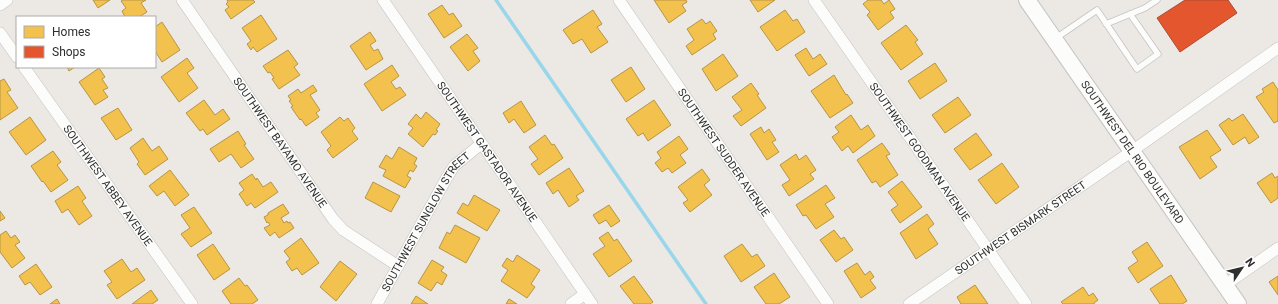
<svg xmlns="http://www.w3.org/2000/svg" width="1278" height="304" viewBox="0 0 1278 304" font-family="Roboto,sans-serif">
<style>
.homes{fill:#f2c14e;stroke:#b79544}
.shops{fill:#e4572e;stroke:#ad4b2e}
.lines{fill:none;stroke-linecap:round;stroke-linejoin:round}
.stream{stroke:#99d6ec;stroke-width:3.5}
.lane-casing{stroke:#c5c4c5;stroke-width:7}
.street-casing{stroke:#c5c4c5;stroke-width:12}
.secondary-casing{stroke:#c5c4c5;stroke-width:18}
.lane{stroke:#fcfcfb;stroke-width:5.5}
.street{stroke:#fcfcfb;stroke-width:11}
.secondary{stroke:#fcfcfb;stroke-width:16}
.labels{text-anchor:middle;stroke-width:4;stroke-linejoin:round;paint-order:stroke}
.street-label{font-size:11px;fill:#2e2e2e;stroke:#fff}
</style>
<rect width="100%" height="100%" fill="#ece8e4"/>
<!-- homes -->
<path class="homes" d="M93 0H110L98 8Z
M123 0H146L141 3 147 12 139 17H125L122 11 126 8 121 1Z
M227 0H253L255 2 231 19 225 10 229 7 226 4 228 2Z
M654 0H686L687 2 682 5 686 11 669 23Z
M750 0H775L758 12Z
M868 0H881L884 4 889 0 895 9 890 12 894 18 878 30 867 15 870 12 863 4Z
M442 5 449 15 453 13 462 26 444 38 428 14Z
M593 10 602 24 597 27 608 42 591 53 582 39 573 44 563 30Z
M785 10 793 21 797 19 805 32 777 51 760 27Z
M261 15 277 39 257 52 253 47 251 50 247 44 251 41 242 28Z
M702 19 706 24 710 21 717 31 713 34 716 39 692 55 686 46 694 40 687 29Z
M162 22 180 50 162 62 155 51V27Z
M906 25 918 40 915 42 923 54 901 70 881 43Z
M370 32 376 41 370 45 374 51 378 49 383 59 366 70 350 46Z
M467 34 478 48 473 51 480 61 468 71 450 47Z
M806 48 813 59 820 54 827 64 809 76 795 55Z
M288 50 298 64 294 67 300 75 279 89 272 79 274 78 270 72 268 73 263 66Z
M723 54 738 76 716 91 702 69Z
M187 58 194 68 187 73 198 88 179 102 161 77Z
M935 63 947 81 920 99 908 81Z
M392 65 399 76 391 82 396 89 400 87 406 95 382 111 364 84Z
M67 67H75L69 71Z
M631 67 645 89 626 102 611 80Z
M99 68 105 77 102 79 108 88 103 90 108 97 95 105 79 82Z
M834 75 846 95 847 94 853 103 830 118 811 91Z
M4 79 11 90 7 92 18 108 0 120V81Z
M1273 82 1278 90V121L1274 123 1256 97 1264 92 1262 89Z
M751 83 759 94 757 95 766 108 741 126 733 116 742 110 732 97Z
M313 85 317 91 310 95 320 110 316 113 319 117 306 126 301 119 300 120 291 107 293 106 289 101 291 100 288 96 298 89 301 93Z
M958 97 971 115 945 133 932 115Z
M204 100 215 115 223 109 230 119 207 135 203 129 200 131 186 113Z
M654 100 671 125 648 141 643 133 638 136 626 119Z
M521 101 536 125 524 133 514 119 509 123 503 113Z
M118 108 132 130 116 140 101 118Z
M426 112 440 124 436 130 438 131 435 135 433 134 423 147 408 134 413 128 408 124 416 114 421 119Z
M1243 114 1259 137 1249 144 1245 137 1233 145 1219 125 1229 118 1232 121Z
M851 115 861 130 868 125 875 136 853 153 848 146 842 151 832 137 839 132 835 127Z
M30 117 46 140 26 155 9 132Z
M340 117 344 121 348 118 355 128 352 131 358 139 333 158 327 150 331 146 321 132Z
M761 127 764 133 769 129 776 140 772 142 779 152 767 160 750 134Z
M1207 130 1221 150 1210 157 1217 167 1200 179 1179 147Z
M238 131 246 144 244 145 254 159 241 168 231 154 219 162 210 149Z
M976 133 992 155 970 170 954 149Z
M545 135 552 145 554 144 563 158 539 175 531 164 538 159 529 147Z
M679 136 688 149 680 155 686 163 672 173 668 168 662 172 655 163 661 158 657 152Z
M143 138 152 151 159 146 168 159 145 175 137 164 139 162 130 148Z
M882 143 890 154 886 156 898 175 880 187 876 181 872 183 857 160Z
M399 147 417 158 414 164 417 166 413 172 410 170 407 176 411 178 405 188 383 176 386 170 379 167 386 155 392 159Z
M53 151 61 162 57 165 68 180 51 192 43 181 42 182 31 166Z
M796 154 799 160 806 155 816 170 810 174 814 179 789 196 782 185 790 180 780 165Z
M1002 163 1019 187 996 204 978 180Z
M569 168 584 191 576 196 579 200 569 207 558 190 553 194 546 183Z
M702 169 710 180 704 185 712 195 690 212 683 203 688 200 678 187Z
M170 170 189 195 175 206 164 191 157 196 149 186Z
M1272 173 1275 178 1278 176V198L1271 203 1257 183Z
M252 174 256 180 257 178 263 187 271 182 278 192 255 208 251 203 247 206 239 194 244 190 239 183Z
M902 181 922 207 900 223 891 210 898 205 888 192Z
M373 182 400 196 391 212 365 198Z
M826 185 835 198 825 204 834 217 816 229 806 215 803 216 796 205Z
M78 186 86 198 82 201 92 216 79 225 68 209 62 213 55 201Z
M474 195 500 210 487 231 457 213 463 203 468 206Z
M283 204 289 213 281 218 284 223 287 221 288 223 290 222 294 228 279 238 275 232 270 236 264 228 270 225 268 222 267 223 264 217 268 215V213Z
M609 205 620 221 611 227 606 220 599 224 593 215Z
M194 207 212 233 191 247 181 234 190 228 181 215Z
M0 211 5 218 0 221Z
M927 214 934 224 928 229 938 244 916 259 900 233Z
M455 225 480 238 466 263 439 248 447 232 450 234Z
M834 230 841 239 844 237 853 250 836 262 820 240Z
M6 231 11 238 15 235 20 242 15 245 25 258 12 268 0 252V235Z
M608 232 614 241 617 239 632 261 609 277 593 254 605 246 599 238Z
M301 238 319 263 302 275 297 268 292 271 286 262 290 259 284 251Z
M1147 242 1163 266 1138 283 1128 268 1138 261 1132 252Z
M213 244 230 269 214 280 197 255Z
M742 244 752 257 757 254 765 266 741 282 724 256Z
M517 255 540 270 531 284 535 287 527 298 501 281 508 270 502 266 507 258 513 262Z
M122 259 131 272 137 268 145 280 117 299 107 285 112 282 104 271Z
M432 260 444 267 441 271 447 275 442 285 437 282 431 291 418 283Z
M340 261 357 274 336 301 320 287Z
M857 263 865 275 870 271 874 277 870 280 876 288 861 298 844 271Z
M36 264 52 287 40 295 30 282 25 285 19 276Z
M774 273 790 297 779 304H766L754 287Z
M1171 275 1187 301 1182 304H1160L1150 289Z
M634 276 653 302 650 304H634L620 286Z
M1278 276V295L1269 282Z
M239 278 245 286 247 285 258 300 252 304H231L222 291Z
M975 285 988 304H961L957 297Z
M1083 287 1089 296 1093 293 1098 300 1094 303V304H1063L1061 302Z
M151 290 158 300 152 304H132Z
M416 296 428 304H411Z
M57 299 60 304H50Z
M509 299 517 304H506Z"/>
<!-- shops -->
<path class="shops" d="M1185 0H1228L1237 13 1180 52 1157 18Z"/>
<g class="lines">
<!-- stream -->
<path class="stream" d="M496 0 706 304"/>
<!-- lane casing -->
<g class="lane-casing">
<path id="lane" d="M1106 24 1145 8 1157 0
M1056 38 1097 10 1137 69 1158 54 1130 14"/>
</g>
<!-- street casing -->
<g class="street-casing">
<g id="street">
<path id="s1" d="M182 0 333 219 343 230 398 266"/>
<path id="s2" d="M383 0 592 304"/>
<path id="s3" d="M619 0 828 304"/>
<path id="s4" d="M814 0 1026 304"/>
<path d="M0 5 7 0"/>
<path d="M0 33 17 57"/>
<path id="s5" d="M24 67 192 304"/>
<path d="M1225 285 1278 248"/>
<path id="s6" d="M377 304 446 179 454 166 481 144"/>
<path d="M571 304 585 294"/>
<path id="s7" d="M909 304 1132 151 1278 48"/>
</g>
</g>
<!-- secondary casing -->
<g class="secondary-casing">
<g id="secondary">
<path id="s8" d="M1027 0 1238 304"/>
</g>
</g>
<!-- lane -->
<use href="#lane" class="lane"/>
<!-- street -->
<use href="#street" class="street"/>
<!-- secondary -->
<use href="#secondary" class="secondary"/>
</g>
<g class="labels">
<!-- street labels -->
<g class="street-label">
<text dy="4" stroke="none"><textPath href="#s1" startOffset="173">SOUTHWEST BAYAMO AVENUE</textPath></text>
<text dy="4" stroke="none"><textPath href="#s2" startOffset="184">SOUTHWEST GASTADOR AVENUE</textPath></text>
<text dy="4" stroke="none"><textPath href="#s3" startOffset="185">SOUTHWEST SUDDER AVENUE</textPath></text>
<text dy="4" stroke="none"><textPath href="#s4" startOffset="185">SOUTHWEST GOODMAN AVENUE</textPath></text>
<text dy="4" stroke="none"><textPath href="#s8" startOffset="185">SOUTHWEST DEL RIO BOULEVARD</textPath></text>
<text dy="4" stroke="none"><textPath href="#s5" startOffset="145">SOUTHWEST ABBEY AVENUE</textPath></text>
<text dy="4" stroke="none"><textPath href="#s6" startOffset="96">SOUTHWEST SUNGLOW STREET</textPath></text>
<text dy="4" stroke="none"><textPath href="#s7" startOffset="135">SOUTHWEST BISMARK STREET</textPath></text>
</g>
</g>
<!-- legend -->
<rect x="16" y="16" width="140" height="52" fill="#ffffff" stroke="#ababab"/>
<rect x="24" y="26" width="20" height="12" fill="#f2c14e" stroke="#ababab"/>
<text x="52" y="36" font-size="12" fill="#2e2e2e">Homes</text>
<rect x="24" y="46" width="20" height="12" fill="#e4572e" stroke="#ababab"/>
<text x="52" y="56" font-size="12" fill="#2e2e2e">Shops</text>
<!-- north arrow -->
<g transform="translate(1242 268) rotate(55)" stroke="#ffffff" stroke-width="3" paint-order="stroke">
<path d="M0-3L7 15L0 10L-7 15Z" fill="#2e2e2e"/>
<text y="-6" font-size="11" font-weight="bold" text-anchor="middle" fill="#2e2e2e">N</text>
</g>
</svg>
